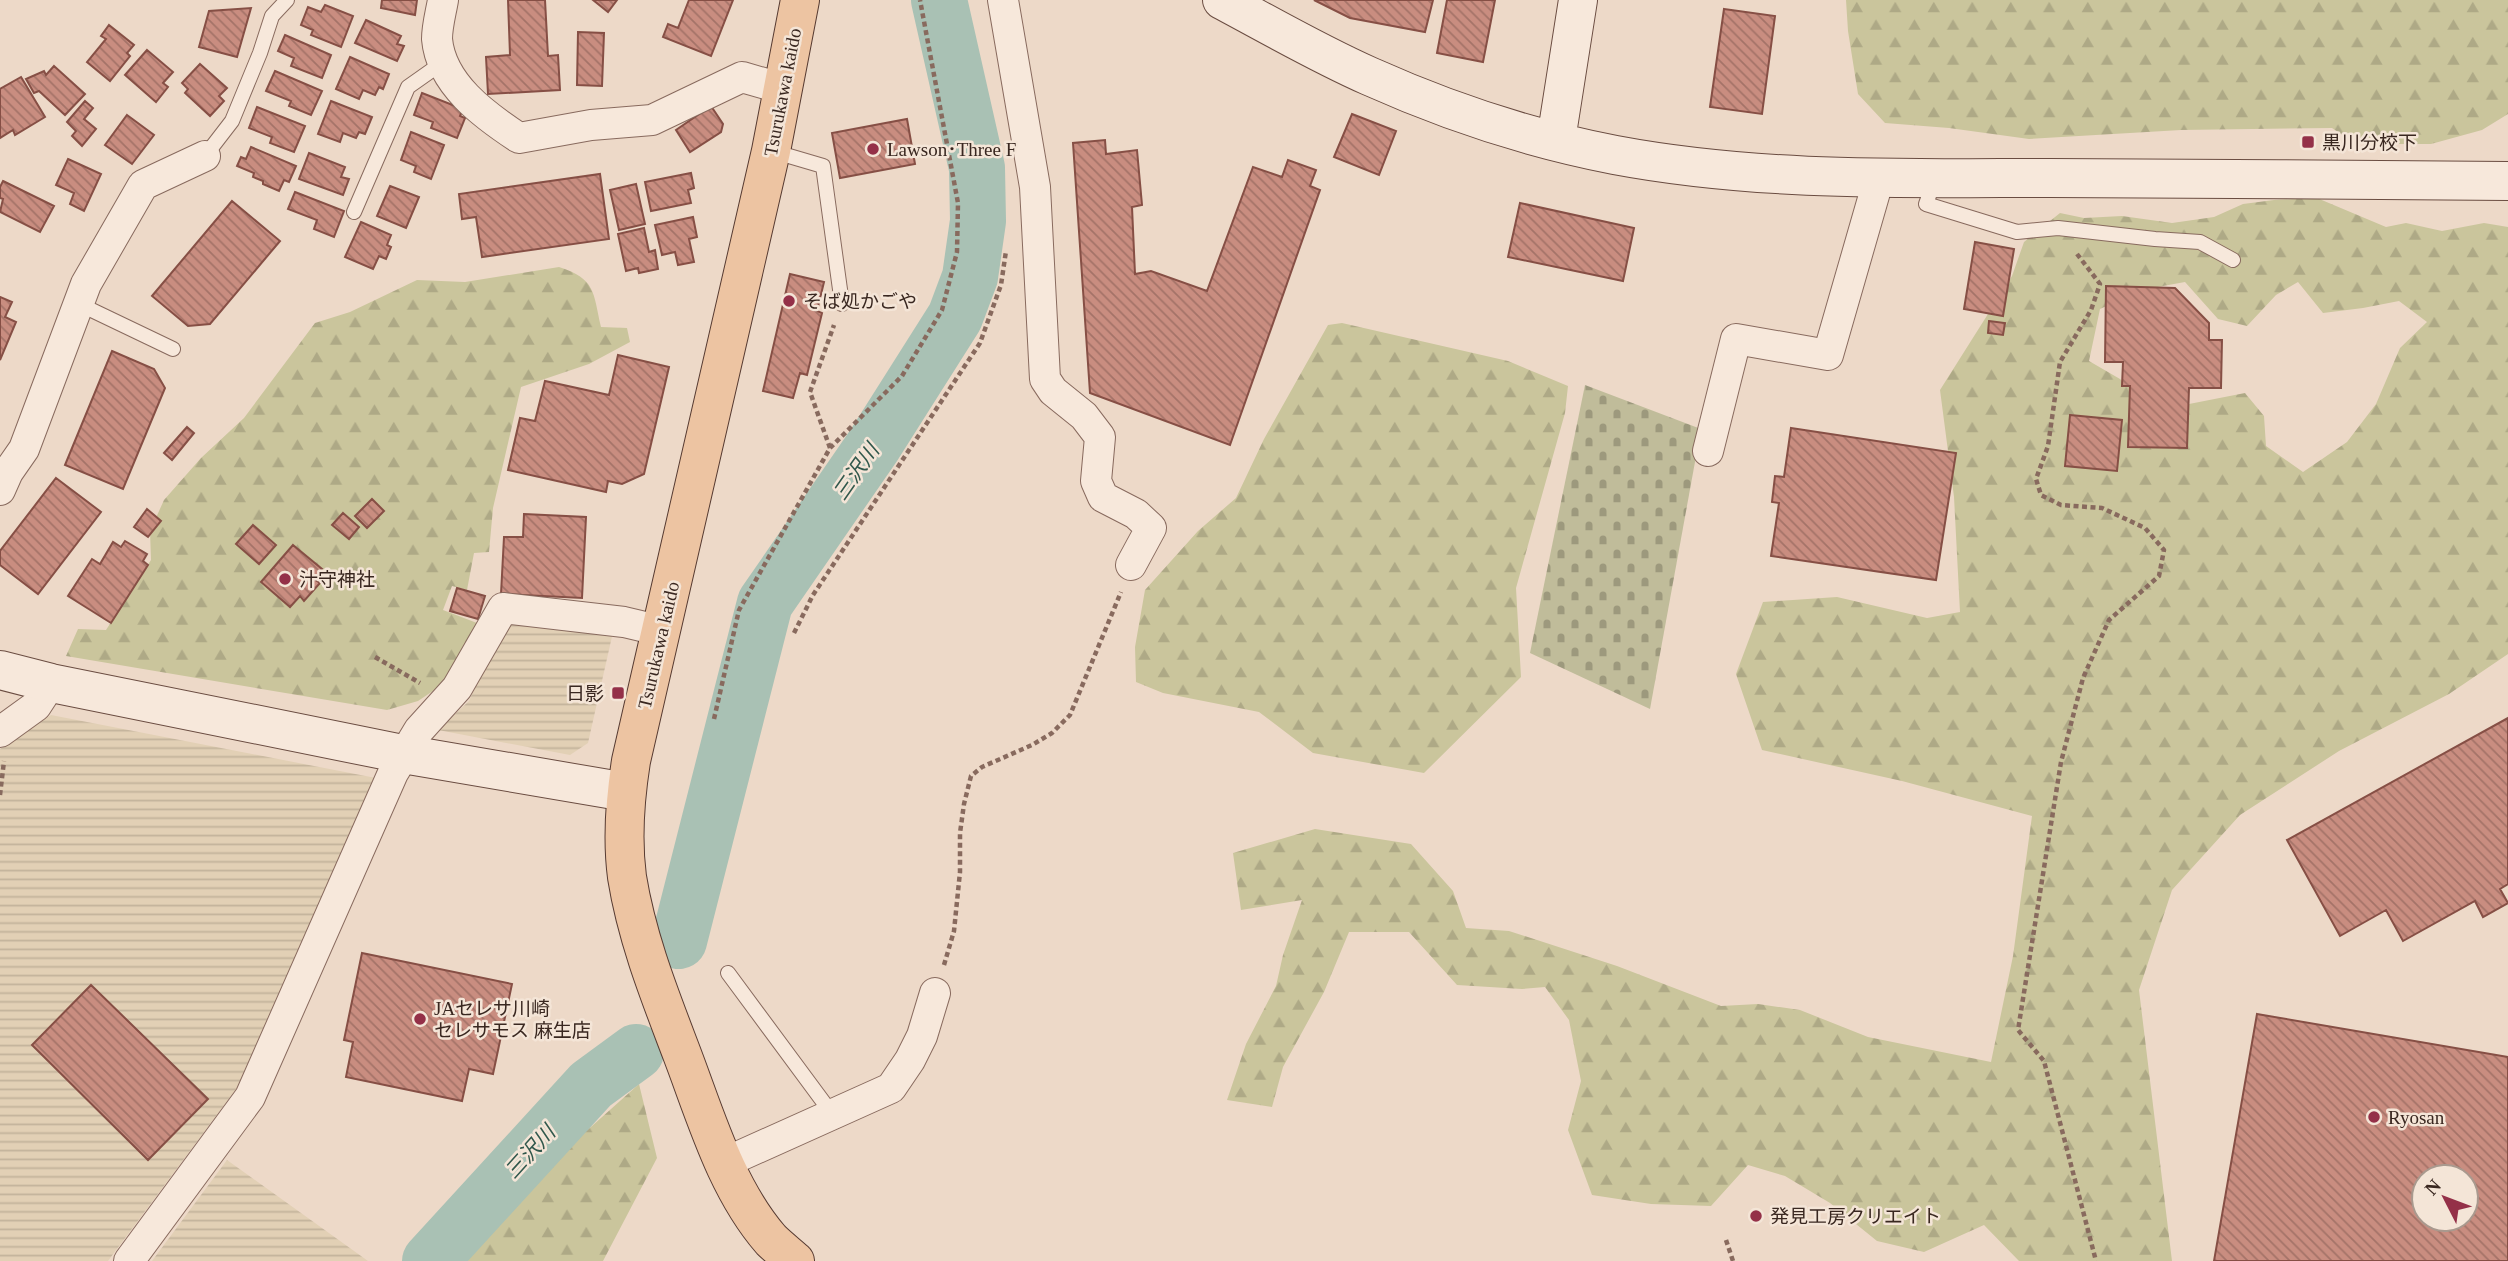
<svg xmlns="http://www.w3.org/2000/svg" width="2508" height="1261" viewBox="0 0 2508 1261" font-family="'Times New Roman','Noto Sans JP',serif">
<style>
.farmland{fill:url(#farmland-rules)}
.forest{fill:url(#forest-firs);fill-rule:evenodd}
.cemetery{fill:url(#cemetery-stones)}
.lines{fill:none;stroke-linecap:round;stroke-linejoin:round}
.river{stroke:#a9c1b4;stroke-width:56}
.building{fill:url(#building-back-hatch);stroke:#864f45;stroke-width:2;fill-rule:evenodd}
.lane-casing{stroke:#886a5e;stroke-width:16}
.street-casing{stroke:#886a5e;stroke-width:32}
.secondary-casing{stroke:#6a4c41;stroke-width:40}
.primary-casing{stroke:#563a31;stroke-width:40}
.path{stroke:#886a5e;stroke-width:4.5;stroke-dasharray:5 3.5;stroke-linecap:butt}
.lane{stroke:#f7e8db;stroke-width:14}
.street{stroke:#f7e8db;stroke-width:30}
.secondary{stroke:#f7e8db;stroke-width:38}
.primary{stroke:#edc4a2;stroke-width:38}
.poi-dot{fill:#943048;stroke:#f4e5d7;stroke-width:2.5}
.labels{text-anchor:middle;stroke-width:5;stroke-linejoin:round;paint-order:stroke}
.street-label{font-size:19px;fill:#392720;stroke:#f4e5d7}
.poi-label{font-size:19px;fill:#392720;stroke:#f4e5d7;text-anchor:start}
.water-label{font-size:21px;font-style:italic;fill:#31584c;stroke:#f4e5d7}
</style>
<defs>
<pattern id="farmland-rules" width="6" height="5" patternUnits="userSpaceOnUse" patternTransform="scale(1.75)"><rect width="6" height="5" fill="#e2d0b5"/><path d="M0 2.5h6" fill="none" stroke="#c3b39b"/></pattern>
<pattern id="forest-firs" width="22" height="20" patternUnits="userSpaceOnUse" patternTransform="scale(1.75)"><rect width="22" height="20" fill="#cac59c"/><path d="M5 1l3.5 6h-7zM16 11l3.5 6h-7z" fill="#aea986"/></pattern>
<pattern id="cemetery-stones" width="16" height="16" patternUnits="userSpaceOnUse" patternTransform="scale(1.75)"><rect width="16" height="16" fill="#c0bc9a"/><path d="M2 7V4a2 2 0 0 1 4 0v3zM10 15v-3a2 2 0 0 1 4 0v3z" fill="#9d997d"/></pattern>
<pattern id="building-back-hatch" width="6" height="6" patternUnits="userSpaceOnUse" patternTransform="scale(1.75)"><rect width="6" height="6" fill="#c98d80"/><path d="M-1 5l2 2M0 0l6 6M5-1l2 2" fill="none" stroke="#a47368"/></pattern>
</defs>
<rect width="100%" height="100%" fill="#edd9c8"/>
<!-- farmland -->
<path class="farmland" d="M516 618 613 632 588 743 570 755 438 730 469 701 489 654 508 625Z
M51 715 376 778 248 1073 108 1261H0V749Z
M227 1160 368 1261H152Z"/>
<!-- forest -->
<path class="forest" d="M1846 0H2508V114L2482 130 2431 144H2356L2332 128 2181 130 2029 139 1949 128 1885 123 1858 94 1848 31Z
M2317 198 2386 227 2406 223 2442 231 2484 223 2508 227V654L2449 694 2339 751 2240 815 2172 890 2139 990 2172 1261H2019L1984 1225 1924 1252 1877 1241 1830 1203 1785 1176 1748 1165 1711 1206 1651 1204 1592 1195 1568 1130 1581 1081 1569 1020 1545 987 1522 989 1457 985 1409 932H1349L1324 992 1283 1067 1272 1107 1227 1100 1246 1044 1276 986 1283 955 1302 900 1241 910 1233 853 1315 829 1411 844 1453 891 1466 928 1509 931 1617 966 1721 1006 1758 1004 1800 1010 1868 1037 1991 1062 2013 956 2032 816 1902 781 1762 750 1736 674 1763 602 1837 597 1927 618 1960 612 1954 497 1940 390 2012 276 2024 242 2060 213 2084 218 2122 216 2172 223 2214 217 2243 204 2274 200ZM2185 282 2218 319 2247 326 2276 295 2298 282 2323 313 2363 308 2399 301 2427 322 2400 348 2376 404 2347 442 2303 472 2266 446 2264 416 2245 393 2189 404 2139 396 2120 379 2089 361 2100 309 2141 290Z
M559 267C596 279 593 292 601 327L627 328 630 342 589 364 521 387 493 508 489 552 474 553 467 590 452 586 443 610 477 623 442 685 418 701 387 710 66 656 78 629 106 630 151 560 150 531 164 500 201 458 244 418 315 323 350 312 417 280 465 282Z
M1342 323 1508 361 1568 386 1565 413 1516 588 1521 677 1424 773 1313 753 1259 712 1163 693 1136 682 1135 647 1145 590 1198 531 1236 498 1264 439 1328 325Z
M639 1084 657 1158 603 1261H441Z"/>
<!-- cemetery -->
<path class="cemetery" d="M1585 385 1701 429 1650 709 1530 653Z"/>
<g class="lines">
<!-- river -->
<path class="river" d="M679 941 765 603 874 445 955 317 970 277 978 221 977 168 939 0
M430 1261 591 1085 636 1052"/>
</g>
<!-- building -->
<path class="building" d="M382 0H417L415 15 381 8Z
M508 0H545L548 56 558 55 560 90 488 94 486 57 510 55Z
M593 0H617L608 12Z
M689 0H733L711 56 663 37 668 24 678 28Z
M1314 0H1433L1425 32 1350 18Z
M1447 0H1495L1483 62 1437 53Z
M325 5 353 16 341 47 311 35 313 30 301 25 308 7 321 12Z
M251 8 237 57 199 47 209 11Z
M1724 9 1775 16 1762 114 1710 107Z
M366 20 401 36 397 44 404 46 397 61 355 43Z
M109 25 134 45 127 53 130 56 110 81 87 62 106 39 101 36Z
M578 32 604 33 602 86 577 85Z
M285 35 331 55 322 78 291 66 294 58 278 51Z
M147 50 173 72 163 83 168 87 156 102 125 75Z
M350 57 389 74 383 89 379 87 375 95 363 90 359 99 336 89Z
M200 64 227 88 219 96 224 101 210 116 185 93 188 89 182 83Z
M54 66 85 94 65 115 39 91 34 93 26 79 44 71 46 75Z
M275 71 322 91 311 115 289 106 291 101 266 91Z
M21 77 45 117 15 135 13 130 0 138V89Z
M422 93 463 109 460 116 465 118 457 138 431 128 433 122 414 115Z
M85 101 93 108 84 119 96 129 82 146 72 136 76 131 67 122Z
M331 101 372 117 365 134 359 132 356 138 343 133 340 142 318 134Z
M711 106 723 124 721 132 690 152 676 130Z
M257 107 305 126 294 152 270 143 272 137 249 128Z
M1352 114 1396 131 1379 175 1334 157Z
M127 115 154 135 132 164 105 145Z
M907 119 915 164 840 178 832 133Z
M411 132 444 145 431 179 414 172 416 166 401 160Z
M1105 140 1106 154 1137 150 1142 205 1132 207 1135 274 1151 271 1207 291 1253 167 1282 177 1288 160 1316 170 1310 186 1320 190 1230 445 1090 393 1073 143Z
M251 147 296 166 289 182 284 180 279 191 263 184V181L253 177 254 173 237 166 241 157 246 159Z
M309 153 345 167 341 177 349 179 343 195 299 179Z
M68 159 101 174 84 211 70 204 74 193 56 185Z
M691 173 694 188 688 190 691 203 651 211 645 182Z
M600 174 609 239 482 257 476 217 462 219 459 194Z
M3 181 54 206 40 232 0 212 3 199 0 198V187Z
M636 184 645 224 619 230 610 190Z
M390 186 419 197 406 228 377 216Z
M295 192 344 211 334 237 314 229 317 220 288 209Z
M232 201 280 241 210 324 188 326 152 296Z
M1520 203 1634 228 1623 281 1508 257Z
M693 217 697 237 689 239 694 262 678 265 675 252 662 255 655 225Z
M361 222 391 235 387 245 391 247 386 259 379 256 373 269 345 257Z
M644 228 649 252 655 250 658 269 639 273 638 268 626 271 618 234Z
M1975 242 2014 249 2003 316 1964 309Z
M790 274 824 282 817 311 822 313 807 375 800 373 793 398 763 391Z
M2106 286 2175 288 2209 323V340H2222L2221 388H2189L2187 448 2128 447 2130 386H2122L2123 362H2105Z
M0 297 12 302 5 317 16 322 0 360Z
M1989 321 2005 323 2003 335 1988 333Z
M112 351 154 369 165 388 123 489 65 465Z
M618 355 669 367 644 474 622 484 608 481 606 492 508 470 520 418 535 421 545 381 609 395Z
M2070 415 2122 420 2117 471 2065 466Z
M187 427 194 433 172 460 164 453Z
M1791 428 1956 453 1936 580 1771 556 1779 503 1772 502 1775 476 1784 477Z
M56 478 101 512 38 594 0 565V551Z
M372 499 384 511 367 528 355 516Z
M147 509 161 521 148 537 134 527Z
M343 513 359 527 349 539 332 525Z
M524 514 586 517 582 598 501 594 504 537H523Z
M253 525 276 545 259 564 236 544Z
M125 541 147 554 143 561 148 565 111 623 68 596 92 559 100 564 113 542 121 547Z
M293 545 322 569 314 579 320 583 304 601 300 596 290 607 261 582Z
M457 588 485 596 478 619 450 611Z
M2508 718V884L2500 889 2508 903 2483 917 2475 901 2403 941 2386 910 2340 936 2287 840Z
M362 953 512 984 493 1074 469 1069 462 1101 346 1077 353 1042 344 1040Z
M91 985 208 1099 148 1160 32 1045Z
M2257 1014 2508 1057V1261H2214ZM2424 1177H2466V1219H2424Z"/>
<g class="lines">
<!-- lane casing -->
<g class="lane-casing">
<path id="lane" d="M772 151 823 166 842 304
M205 156 232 121 260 53 272 16 287 0
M1935 179 1926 204 2017 232 2058 228 2155 239 2200 242 2233 260
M354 212 408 87 442 63
M79 304 173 349
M728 973 833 1115"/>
</g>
<!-- street casing -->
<g class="street-casing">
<path id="street" d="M443 0C441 12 437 26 437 39 441 84 484 115 519 138L591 125 652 120 742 77 784 89
M1003 0 1035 187 1045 379 1053 391 1084 416 1100 437 1096 481 1103 497 1136 514 1151 528 1131 565
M1708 451 1736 339 1828 355 1879 178
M0 490 8 472 24 449 86 284 143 185 205 156
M0 732 36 706 51 683
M724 1163 891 1088 910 1060 922 1036 935 993
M129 1261 250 1097 393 773 419 730 457 688 503 608 624 622 662 631"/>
</g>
<!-- secondary casing -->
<g class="secondary-casing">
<path id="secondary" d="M1222 0C1271 26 1319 54 1369 76 1447 111 1532 139 1615 155 1759 182 1905 178 2051 178 2203 178 2356 180 2508 181
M1556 140 1578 0
M0 670 51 683 403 754 626 792"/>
</g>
<!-- primary casing -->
<g class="primary-casing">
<path id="primary" d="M795 1261C787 1254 778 1247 771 1240 726 1188 706 1117 682 1054 660 996 637 939 627 877 622 839 625 799 631 761L771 151 800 0"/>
</g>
<!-- path -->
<path class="path" d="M2077 254 2100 284 2091 310 2060 362 2048 446 2036 479 2041 495 2061 505 2102 508 2145 528 2164 550 2159 576 2109 620 2083 678 2061 762 2018 1030 2044 1061 2096 1261
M830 448 810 392 834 325
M794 633 813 595 980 343 1001 285 1006 251
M375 657 420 683
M714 719 739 610 830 448 902 376 942 310 957 252 958 203 920 0
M0 795 4 761
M944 965 954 931 960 872V833L964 804 971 776 982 767 1032 745 1052 733 1070 715 1121 592
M1726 1240 1733 1261"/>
<!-- lane -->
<use href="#lane" class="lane"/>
<!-- street -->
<use href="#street" class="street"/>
<!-- secondary -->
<use href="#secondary" class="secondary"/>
<!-- primary -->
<use href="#primary" class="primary"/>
</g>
<!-- markers -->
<g class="poi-dot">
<rect x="2301" y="135" width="14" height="14" rx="3.5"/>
<circle cx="873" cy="149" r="7"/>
<circle cx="789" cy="301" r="7"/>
<circle cx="285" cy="579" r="7"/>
<rect x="611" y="686" width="14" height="14" rx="3.5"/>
<circle cx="420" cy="1019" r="7"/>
<circle cx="2374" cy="1117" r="7"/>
<circle cx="1756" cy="1216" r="7"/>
</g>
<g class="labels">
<!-- street labels -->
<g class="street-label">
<text transform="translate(782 92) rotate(-79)" y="7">Tsurukawa kaido</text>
<text transform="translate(658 645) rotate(-77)" y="7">Tsurukawa kaido</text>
</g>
<!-- poi labels -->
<g class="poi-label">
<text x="2322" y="149">黒川分校下</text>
<text x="887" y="156">Lawson･Three F</text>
<text x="803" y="308">そば処かごや</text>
<text x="299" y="586">汁守神社</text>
<text x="604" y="700" text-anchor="end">日影</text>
<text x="434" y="1015">JAセレサ川崎<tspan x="434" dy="22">セレサモス 麻生店</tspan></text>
<text x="2388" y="1124">Ryosan</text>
<text x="1770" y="1223">発見工房クリエイト</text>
</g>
<!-- water labels -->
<g class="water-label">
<text transform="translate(856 472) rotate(-55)" y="7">三沢川</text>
<text transform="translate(530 1152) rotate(-48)" y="7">三沢川</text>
</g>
</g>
<!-- north arrow -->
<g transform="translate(2445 1198) rotate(312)"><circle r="33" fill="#f4e5d7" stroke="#a9998e" stroke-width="2"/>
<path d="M0-5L12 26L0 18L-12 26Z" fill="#943048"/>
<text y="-10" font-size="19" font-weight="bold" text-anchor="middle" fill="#392720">N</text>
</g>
</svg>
